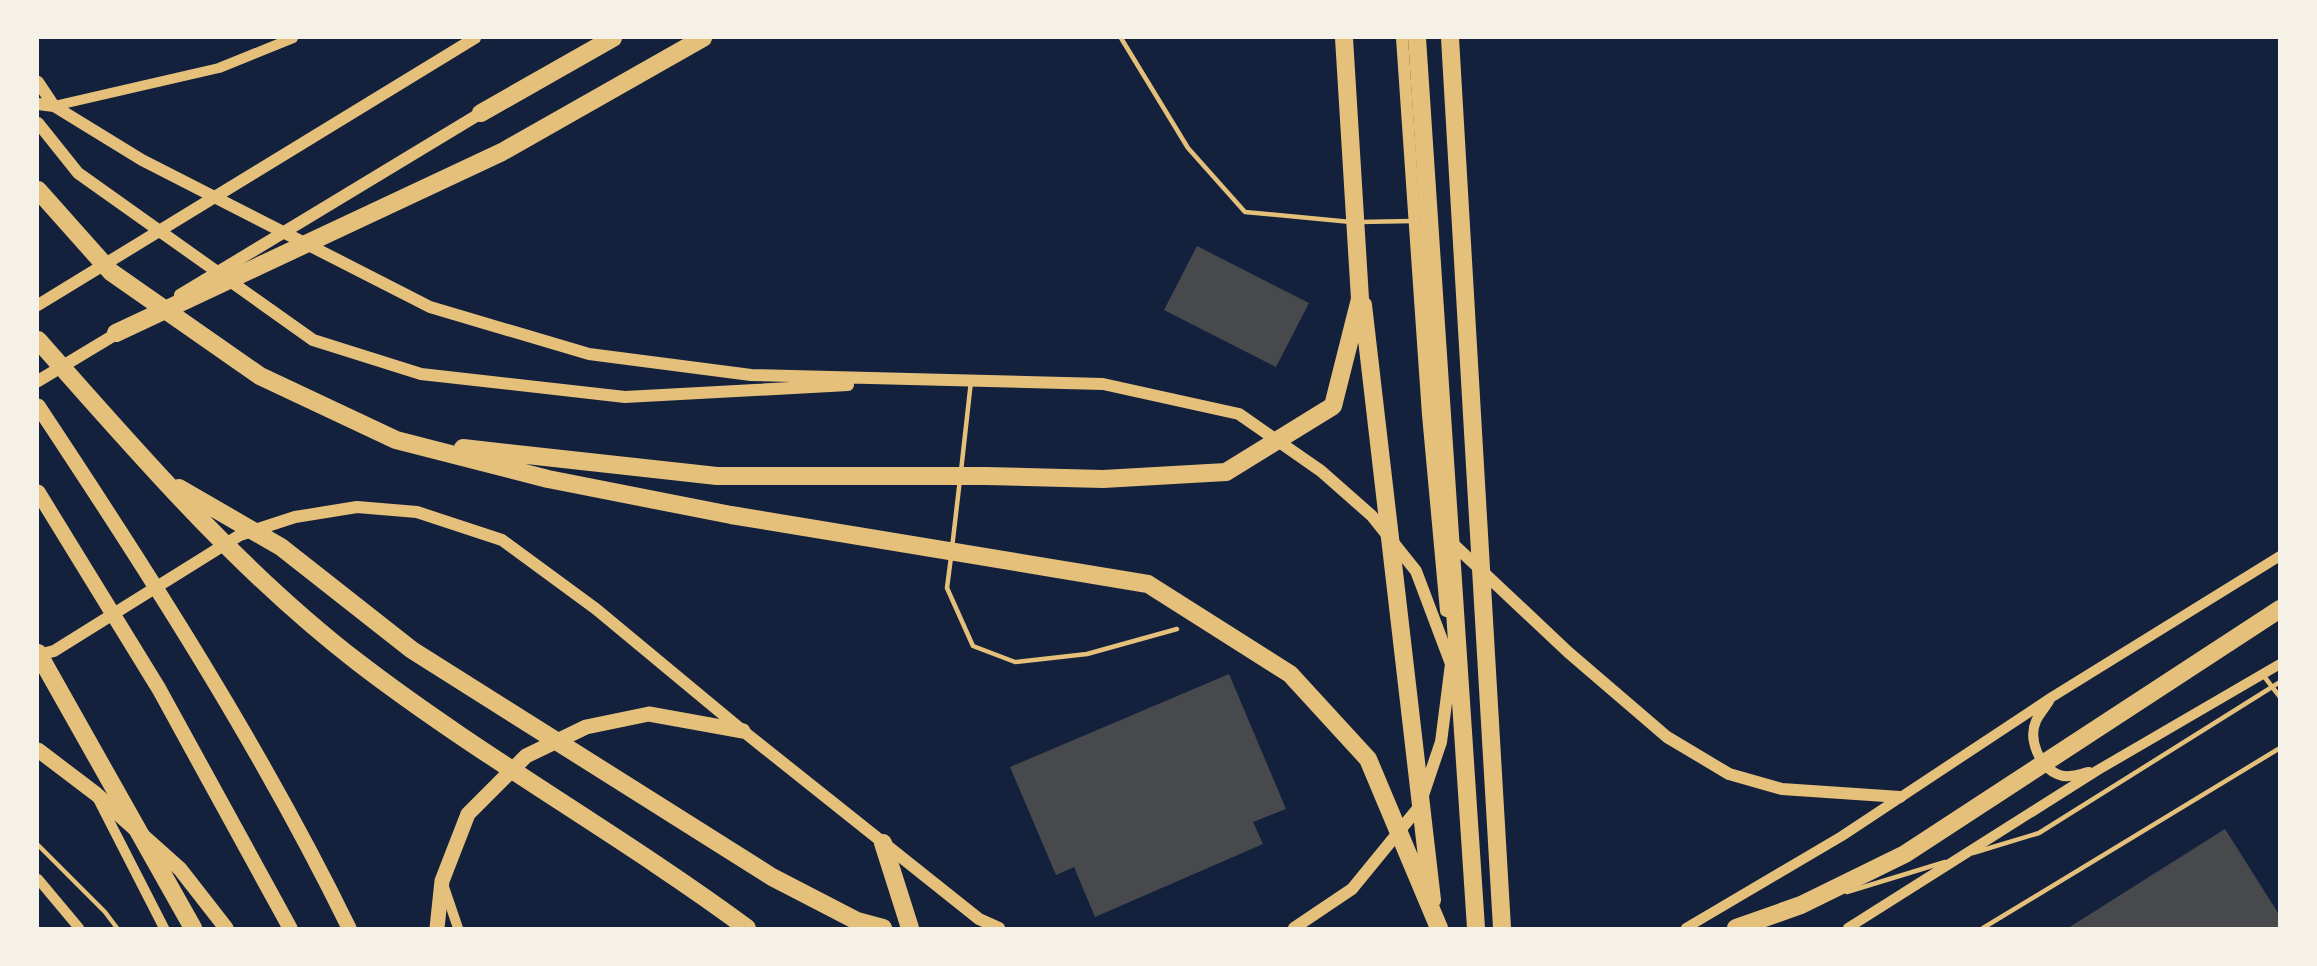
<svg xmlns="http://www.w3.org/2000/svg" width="2317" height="966" viewBox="0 0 2317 966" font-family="'Titillium Web',sans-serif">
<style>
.building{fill:#48494c}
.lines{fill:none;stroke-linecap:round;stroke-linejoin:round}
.service{stroke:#e5c07b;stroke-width:4.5}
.tertiary{stroke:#e5c07b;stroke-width:10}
.secondary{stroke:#e5c07b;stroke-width:12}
.primary{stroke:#e5c07b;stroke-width:15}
.motorway{stroke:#e5c07b;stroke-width:18}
</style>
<rect width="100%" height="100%" fill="#14213d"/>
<!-- building -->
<path class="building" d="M1197 246 1309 303 1276 367 1164 310Z
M1229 674 1286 809 1253 822 1263 844 1095 917 1074 867 1056 875 1010 767Z
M2225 829 2280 916V928H2068Z"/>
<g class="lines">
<!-- service -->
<path class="service" d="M1121 38 1188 148 1245 212 1351 222
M1359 222 1413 221
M961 471 971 381
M952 548 960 479
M951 557 947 588 973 646 1015 662 1087 654 1177 629
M2263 675 2280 697
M38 845 105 912 117 928
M1973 853 2039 833 2280 682
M1847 892 1945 862
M1983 928 2280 748"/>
<!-- tertiary -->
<path class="tertiary" d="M54 106 219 68 293 38
M2049 701C2045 708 2039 714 2036 721 2028 739 2039 766 2057 774 2067 779 2079 774 2089 772
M99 801 164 928
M38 879 79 928
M443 884 458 928
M1686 928 1842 836 2052 697 2280 556
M1848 928 2098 770 2280 664"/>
<!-- secondary -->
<path class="secondary" d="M1402 38 1428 415 1446 611
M38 82 54 106
M38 104 54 106 142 160 430 307 589 354 751 375 1103 384 1239 414 1321 471 1372 516 1416 571 1451 664 1441 742 1419 807 1352 889 1294 928
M38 123 78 173 313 340 421 374 625 397 848 385
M180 295 486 110
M38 305 475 38
M38 381 121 331
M1449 540 1568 652 1667 737 1729 774 1782 789 1900 797
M38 655 54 651 240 535 295 517 357 507 417 512 502 540 596 609 743 731 979 919 999 928"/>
<!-- primary -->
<path class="primary" d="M38 406C150 575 260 746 349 928
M38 492 159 689 290 928
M38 750 96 794 180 869 226 928
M437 928 442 881 468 814 526 756 586 727 649 714 743 731"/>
<!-- motorway -->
<path class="motorway" d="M1417 38 1476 928
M1450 38 1502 928
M481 113 613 38
M38 190 111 272 260 376 396 440 548 479 731 515 1148 584 1290 674 1368 759 1439 928
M1363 305 1432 900
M116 333 502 152 703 38
M38 340C138 453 238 570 359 663 483 758 621 835 747 928
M463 448 717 476H985L1103 479 1226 472 1333 406 1360 299 1344 38
M179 488 281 547 412 650 772 877 857 921 883 928
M38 653 193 928
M883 843 910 928
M1736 928 1801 905 1905 854 2280 609"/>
</g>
<!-- border -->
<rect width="2317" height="966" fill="none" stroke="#f6f1e7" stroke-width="78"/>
</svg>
